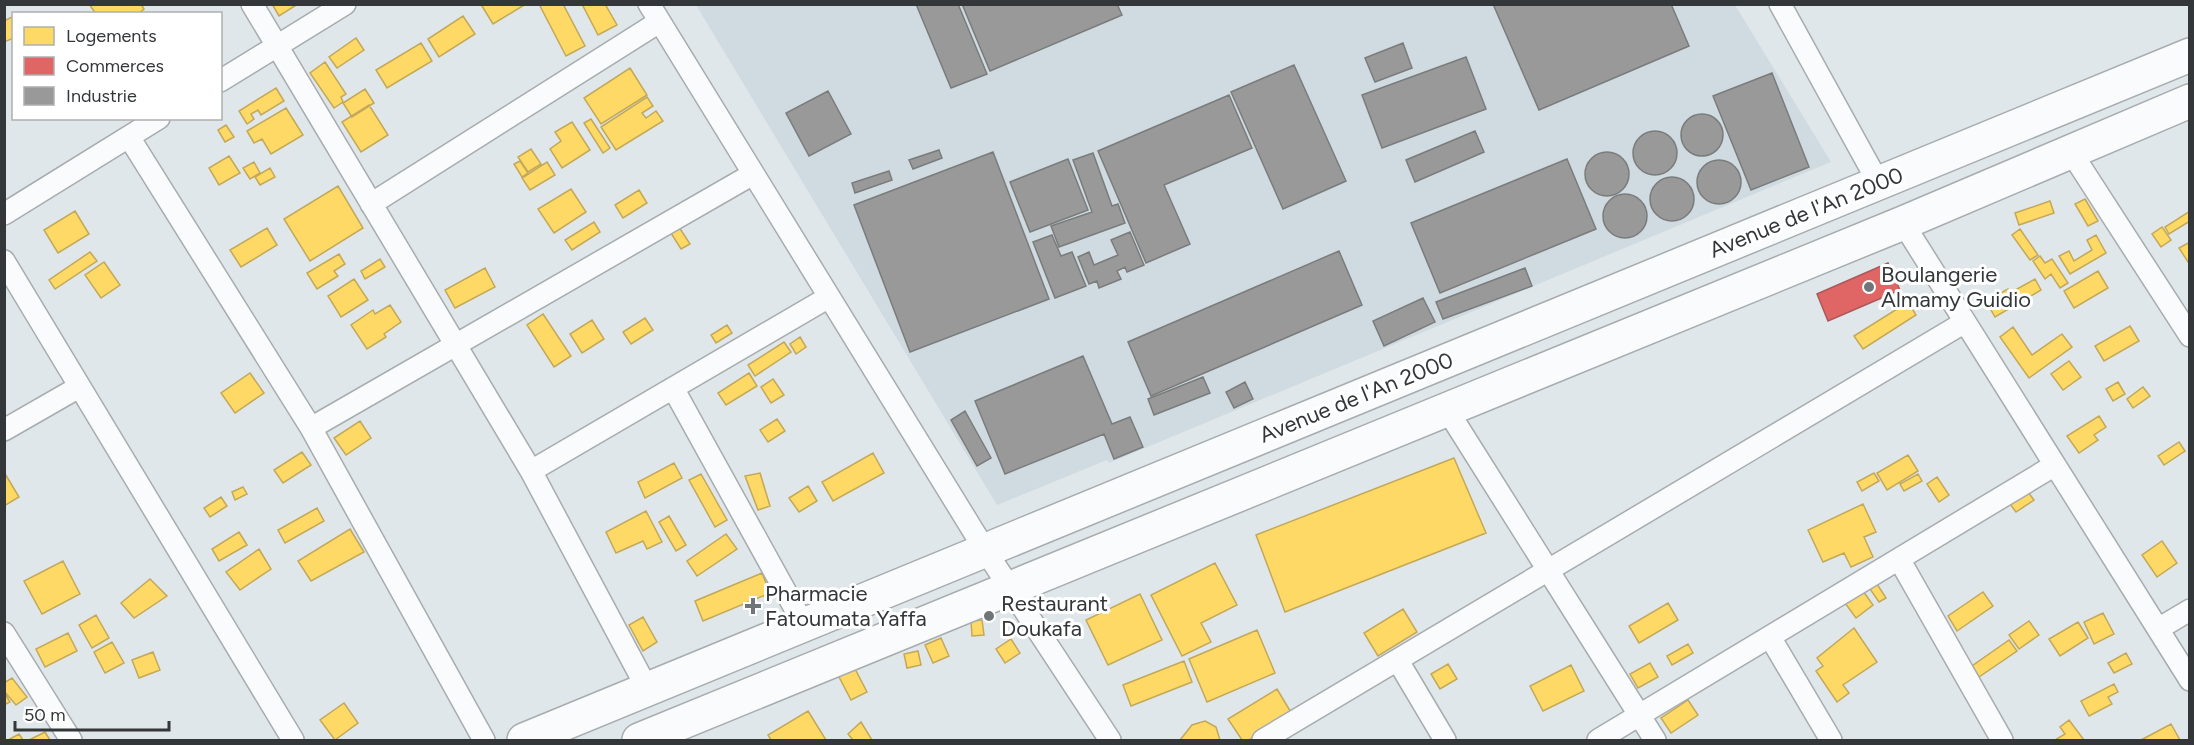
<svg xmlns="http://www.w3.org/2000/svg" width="2194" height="745" viewBox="0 0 2194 745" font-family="Figtree,sans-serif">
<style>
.built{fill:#cfdbe1}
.homes{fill:#ffd966;stroke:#c2a858;stroke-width:1.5}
.shops{fill:#e06666;stroke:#ac5858;stroke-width:1.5}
.industry{fill:#999;stroke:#7a7c7c;stroke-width:1.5}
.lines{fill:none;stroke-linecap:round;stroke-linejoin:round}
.minor-casing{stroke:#a7acae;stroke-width:24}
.primary-casing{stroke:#a7acae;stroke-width:36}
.minor{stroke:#fafbfc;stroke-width:21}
.primary{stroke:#fafbfc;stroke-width:33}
.poi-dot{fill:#707577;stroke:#fff;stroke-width:2}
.labels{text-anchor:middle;stroke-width:6;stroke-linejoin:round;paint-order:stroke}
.street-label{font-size:22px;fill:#333739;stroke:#fff}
.poi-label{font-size:22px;fill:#333739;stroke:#fff;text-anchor:start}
</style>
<rect width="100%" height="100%" fill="#e0e7ea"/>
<!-- built -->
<path class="built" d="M696 5H1735L1831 162 1109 463 1107 460 997 505Z"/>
<!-- homes -->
<path class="homes" d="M89 4H141L144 9 138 14H96Z
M272 4H298L279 16Z
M484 4H526L493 24 482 6Z
M539 4H563L585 46 566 56Z
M582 4H605L617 25 598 35Z
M14 16V38L4 42V21Z
M463 16 475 34 439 57 428 39Z
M356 38 364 50 337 68 329 57Z
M421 43 432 61 387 88 376 70Z
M325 62 346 94 341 97 343 102 334 108 310 73Z
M630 68 647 95 601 124 584 98Z
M276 88 284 101 261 115 258 110 251 114 254 119 247 124 239 111Z
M365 89 374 103 352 117 343 103Z
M647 97 653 106 642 113 646 118 656 111 663 121 616 150 601 127Z
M369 105 388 135 361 152 342 122Z
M286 108 303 135 271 154 262 139 254 143 247 131Z
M591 119 610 148 603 153 584 123Z
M572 122 590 150 562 168 550 149 561 141 555 132Z
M226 125 234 137 225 142 218 130Z
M531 149 541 164 528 172 518 157Z
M229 156 240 173 219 185 209 168Z
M520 161 528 173 522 177 514 164Z
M254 162 260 173 250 179 243 168Z
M547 162 555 175 530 190 522 178Z
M270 168 275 177 260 185 255 177Z
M338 186 363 228 310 261 284 219Z
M571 189 586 212 554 233 538 209Z
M639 190 647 203 623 218 615 205Z
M2085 199 2098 221 2088 226 2075 204Z
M2050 201 2054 213 2019 225 2015 213Z
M75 211 89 234 58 253 44 230Z
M2190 211V221L2169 234 2165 227Z
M594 222 600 232 572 250 565 240Z
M677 224 690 244 681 249 669 230Z
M2162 227 2171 240 2161 247 2152 234Z
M267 228 277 245 241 267 230 250Z
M2020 229 2038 255 2030 260 2012 235Z
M2096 235 2106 253 2070 274 2059 256 2069 251 2074 261 2092 250 2087 240Z
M2190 242V265L2179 248Z
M90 252 97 261 55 289 49 280Z
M339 254 345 264 334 271 338 276 317 289 307 273Z
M2040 256 2045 263 2052 259 2068 283 2060 288 2051 274 2045 279 2033 261Z
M380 259 385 267 365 279 361 271Z
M104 262 120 285 101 298 85 275Z
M485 268 495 287 455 308 445 290Z
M2098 271 2108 288 2074 308 2064 291Z
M354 279 368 300 341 317 328 296Z
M2035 279 2041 290 1995 317 1986 301 2008 289 2010 293Z
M1908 302 1916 315 1863 349 1854 336Z
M390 305 401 322 384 334 386 337 367 349 351 325 373 310 375 314Z
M543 314 571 356 554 367 527 325Z
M645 318 653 330 631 344 623 332Z
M592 320 604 339 582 353 570 334Z
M727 325 732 333 716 343 711 335Z
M2130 326 2139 341 2104 361 2095 346Z
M2013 327 2032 355 2062 334 2072 347 2029 378 2000 337Z
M800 337 806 347 796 354 790 344Z
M784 342 791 352 755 376 748 365Z
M2069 361 2081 377 2063 390 2051 374Z
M250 373 264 393 235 413 221 393Z
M749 373 757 386 726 405 718 393Z
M773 379 784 395 771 403 761 387Z
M2118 382 2125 394 2113 401 2106 389Z
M2143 387 2150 396 2133 408 2127 399Z
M2099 416 2106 427 2094 435 2098 440 2079 453 2067 436Z
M777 419 785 431 768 442 760 430Z
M360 421 371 438 346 455 334 438Z
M2179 442 2185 451 2164 465 2158 456Z
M302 452 311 465 283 483 274 470Z
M873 453 884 473 833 501 822 482Z
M1908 455 1918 471 1887 490 1877 473Z
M1454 458 1486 533 1285 612 1256 535Z
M674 463 682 478 645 498 638 482Z
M4 472 19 497 4 506Z
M760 473 770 506 758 510 745 476Z
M1874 473 1879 481 1862 491 1857 482Z
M701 474 727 520 715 527 689 480Z
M1918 474 1922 481 1904 491 1900 484Z
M1937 477 1949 495 1939 502 1927 484Z
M808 486 817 501 799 512 789 498Z
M243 487 247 494 235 500 232 492Z
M2028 492 2034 500 2016 512 2010 504Z
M221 497 227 506 210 517 204 508Z
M1863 504 1876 532 1864 537 1873 557 1851 567 1844 553 1823 562 1808 530Z
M317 508 324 521 285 543 278 530Z
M646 511 662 542 647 549 643 541 616 553 606 532Z
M669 516 686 545 676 551 659 522Z
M350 529 364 552 311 581 298 561Z
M239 532 247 545 219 561 212 549Z
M726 534 737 549 697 576 687 561Z
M2162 541 2177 563 2157 577 2142 555Z
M259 549 271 569 240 590 226 572Z
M63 561 80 594 42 614 24 581Z
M1215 563 1237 605 1201 623 1211 642 1182 656 1151 595Z
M762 573 770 593 703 621 695 601Z
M150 579 167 596 134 618 121 603Z
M1877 584 1886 598 1879 602 1870 589Z
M1863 591 1873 605 1856 618 1845 603Z
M1983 592 1993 606 1957 631 1948 616Z
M1140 594 1162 640 1108 665 1086 620Z
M1668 603 1678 620 1639 643 1629 626Z
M1403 609 1417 632 1378 656 1364 633Z
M2103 613 2114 634 2094 644 2084 622Z
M96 615 109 638 92 648 79 625Z
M643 617 657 642 643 651 629 625Z
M982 620 984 635 972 636 971 621Z
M2029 621 2039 635 2019 649 2009 635Z
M2078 622 2088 638 2060 656 2049 639Z
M1854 628 1877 662 1843 685 1849 693 1837 702 1816 671 1823 666 1817 658Z
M1257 630 1275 673 1207 702 1189 659Z
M68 633 77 651 45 667 36 649Z
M941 638 949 656 933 663 925 645Z
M1011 639 1020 653 1005 663 996 649Z
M2009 640 2017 651 1979 677 1972 666Z
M112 642 124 663 105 673 94 652Z
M1688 644 1693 653 1672 665 1667 656Z
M918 651 921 665 907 668 904 654Z
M153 652 160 670 139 678 132 660Z
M2126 653 2132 664 2114 673 2108 663Z
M1184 661 1192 682 1131 706 1123 685Z
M1650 663 1658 677 1638 688 1630 674Z
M1448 664 1457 679 1440 689 1431 674Z
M853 665 867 692 851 700 837 673Z
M1571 665 1584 691 1543 711 1530 686Z
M12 678 27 697 16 705 4 691V683Z
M2114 684 2118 692 2108 697 2112 704 2089 716 2081 701Z
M1277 689 1292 714 1249 740H1242L1228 719Z
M4 692 10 702 4 705Z
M1688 700 1698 715 1671 733 1661 718Z
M344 703 358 723 335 740 320 720Z
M808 711 826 740H771L768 735Z
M2069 720 2084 740H2055L2065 734 2060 727Z
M1205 721 1216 727 1220 740H1180L1192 725Z
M861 722 872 740H853L848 734Z
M2171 724 2180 740H2141Z
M45 732 50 740H29Z
M19 734 23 740H8Z"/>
<!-- shops -->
<path class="shops" d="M1888 263 1900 290 1828 321 1817 294Z"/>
<!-- industry -->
<path class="industry" d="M916 4H958L987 74 951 88Z
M962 4H1117L1122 15 990 71Z
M1493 4H1671L1689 46 1539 110Z
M1403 43 1412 68 1375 82 1365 58Z
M1466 57 1486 109 1382 148 1362 95Z
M1294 65 1346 181 1283 209 1231 92Z
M1772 73 1809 167 1751 190 1713 96Z
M828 91 851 134 809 156 786 113Z
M1229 95 1252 148 1164 185 1190 244 1146 263 1098 151Z
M1681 135a21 21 0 1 1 42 0a21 21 0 1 1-42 0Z
M1475 131 1484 152 1415 182 1406 160Z
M1633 153a22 22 0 1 1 44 0a22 22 0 1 1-44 0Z
M939 150 942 158 913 169 909 160Z
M1585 174a22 22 0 1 1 44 0a22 22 0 1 1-44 0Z
M993 152 1049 299 910 352 854 205Z
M1093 153 1112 206 1118 204 1125 223 1059 247 1051 226 1092 212 1073 160Z
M1068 159 1088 210 1030 232 1010 182Z
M1567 159 1596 229 1440 293 1411 223Z
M1697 182a22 22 0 1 1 44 0a22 22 0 1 1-44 0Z
M889 171 892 180 855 193 852 183Z
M1650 199a22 22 0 1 1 44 0a22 22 0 1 1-44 0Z
M1603 216a22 22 0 1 1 44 0a22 22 0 1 1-44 0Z
M1130 232 1144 265 1127 272 1125 267 1117 271 1121 279 1099 288 1097 281 1089 284 1078 257 1089 252 1094 265 1118 255 1111 240Z
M1052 235 1061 256 1072 252 1086 286 1055 298 1033 242Z
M1339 251 1362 305 1151 396 1128 342Z
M1525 268 1532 286 1443 319 1436 302Z
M1423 298 1435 322 1384 346 1373 321Z
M1083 356 1112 424 1130 417 1143 447 1114 459 1104 434 1005 474 975 401Z
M1203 377 1210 393 1154 415 1148 399Z
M1245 382 1253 399 1234 408 1226 392Z
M965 411 991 458 977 466 951 420Z"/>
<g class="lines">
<!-- minor casing -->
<g class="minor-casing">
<path id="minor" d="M252 4 531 471 648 690
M649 4 985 550 1110 740
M1780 4 1878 182
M220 81 345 4
M129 137 311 428 484 740
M2071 152 2190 336
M371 204 659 22
M4 214 159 118
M1903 223 2190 680
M4 261 293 740
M673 388 804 625
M1446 408 1655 740
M311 428 753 174
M4 430 79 387
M531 471 829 297
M1899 559 2002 740
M2158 629 2190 610
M4 633 71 740
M1770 637 1831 740
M1398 661 1445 740
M1263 740 1965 322
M1598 740 2055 465"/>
</g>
<!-- primary casing -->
<g class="primary-casing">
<path id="primary" d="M524 740 2190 55
M639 740 1903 223 2190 101"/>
</g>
<!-- minor -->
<use href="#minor" class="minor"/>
<!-- primary -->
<use href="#primary" class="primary"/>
</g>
<!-- markers -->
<g class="poi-dot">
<circle cx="1869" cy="287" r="6"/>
<path d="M750 597h6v6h6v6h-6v6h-6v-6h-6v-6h6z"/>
<circle cx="989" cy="616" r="6"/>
</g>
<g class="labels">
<!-- street labels -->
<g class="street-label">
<text transform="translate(1806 212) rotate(-22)" y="8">Avenue de l'An 2000</text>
<text transform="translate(1356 397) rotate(-22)" y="8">Avenue de l'An 2000</text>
</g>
<!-- poi labels -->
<g class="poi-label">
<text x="1881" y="282">Boulangerie<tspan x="1881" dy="25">Almamy Guidio</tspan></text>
<text x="765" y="601">Pharmacie<tspan x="765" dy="25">Fatoumata Yaffa</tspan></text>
<text x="1001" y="611">Restaurant<tspan x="1001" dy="25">Doukafa</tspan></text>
</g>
</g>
<!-- border -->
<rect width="2194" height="745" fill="none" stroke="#333739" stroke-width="12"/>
<!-- legend -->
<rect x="12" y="12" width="210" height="108" fill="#ffffff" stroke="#adafb0" stroke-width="1.5"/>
<rect x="24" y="27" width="30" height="18" fill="#ffd966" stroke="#adafb0" stroke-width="1.5"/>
<text x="66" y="42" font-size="18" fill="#333739">Logements</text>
<rect x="24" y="57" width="30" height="18" fill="#e06666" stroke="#adafb0" stroke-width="1.5"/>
<text x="66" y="72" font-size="18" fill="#333739">Commerces</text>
<rect x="24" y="87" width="30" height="18" fill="#999999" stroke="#adafb0" stroke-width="1.5"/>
<text x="66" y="102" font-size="18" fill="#333739">Industrie</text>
<!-- scale -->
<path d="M15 721v9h154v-9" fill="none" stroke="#333739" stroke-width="3"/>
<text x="24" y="721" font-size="18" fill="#333739" stroke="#ffffff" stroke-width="4.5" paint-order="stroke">50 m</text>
</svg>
